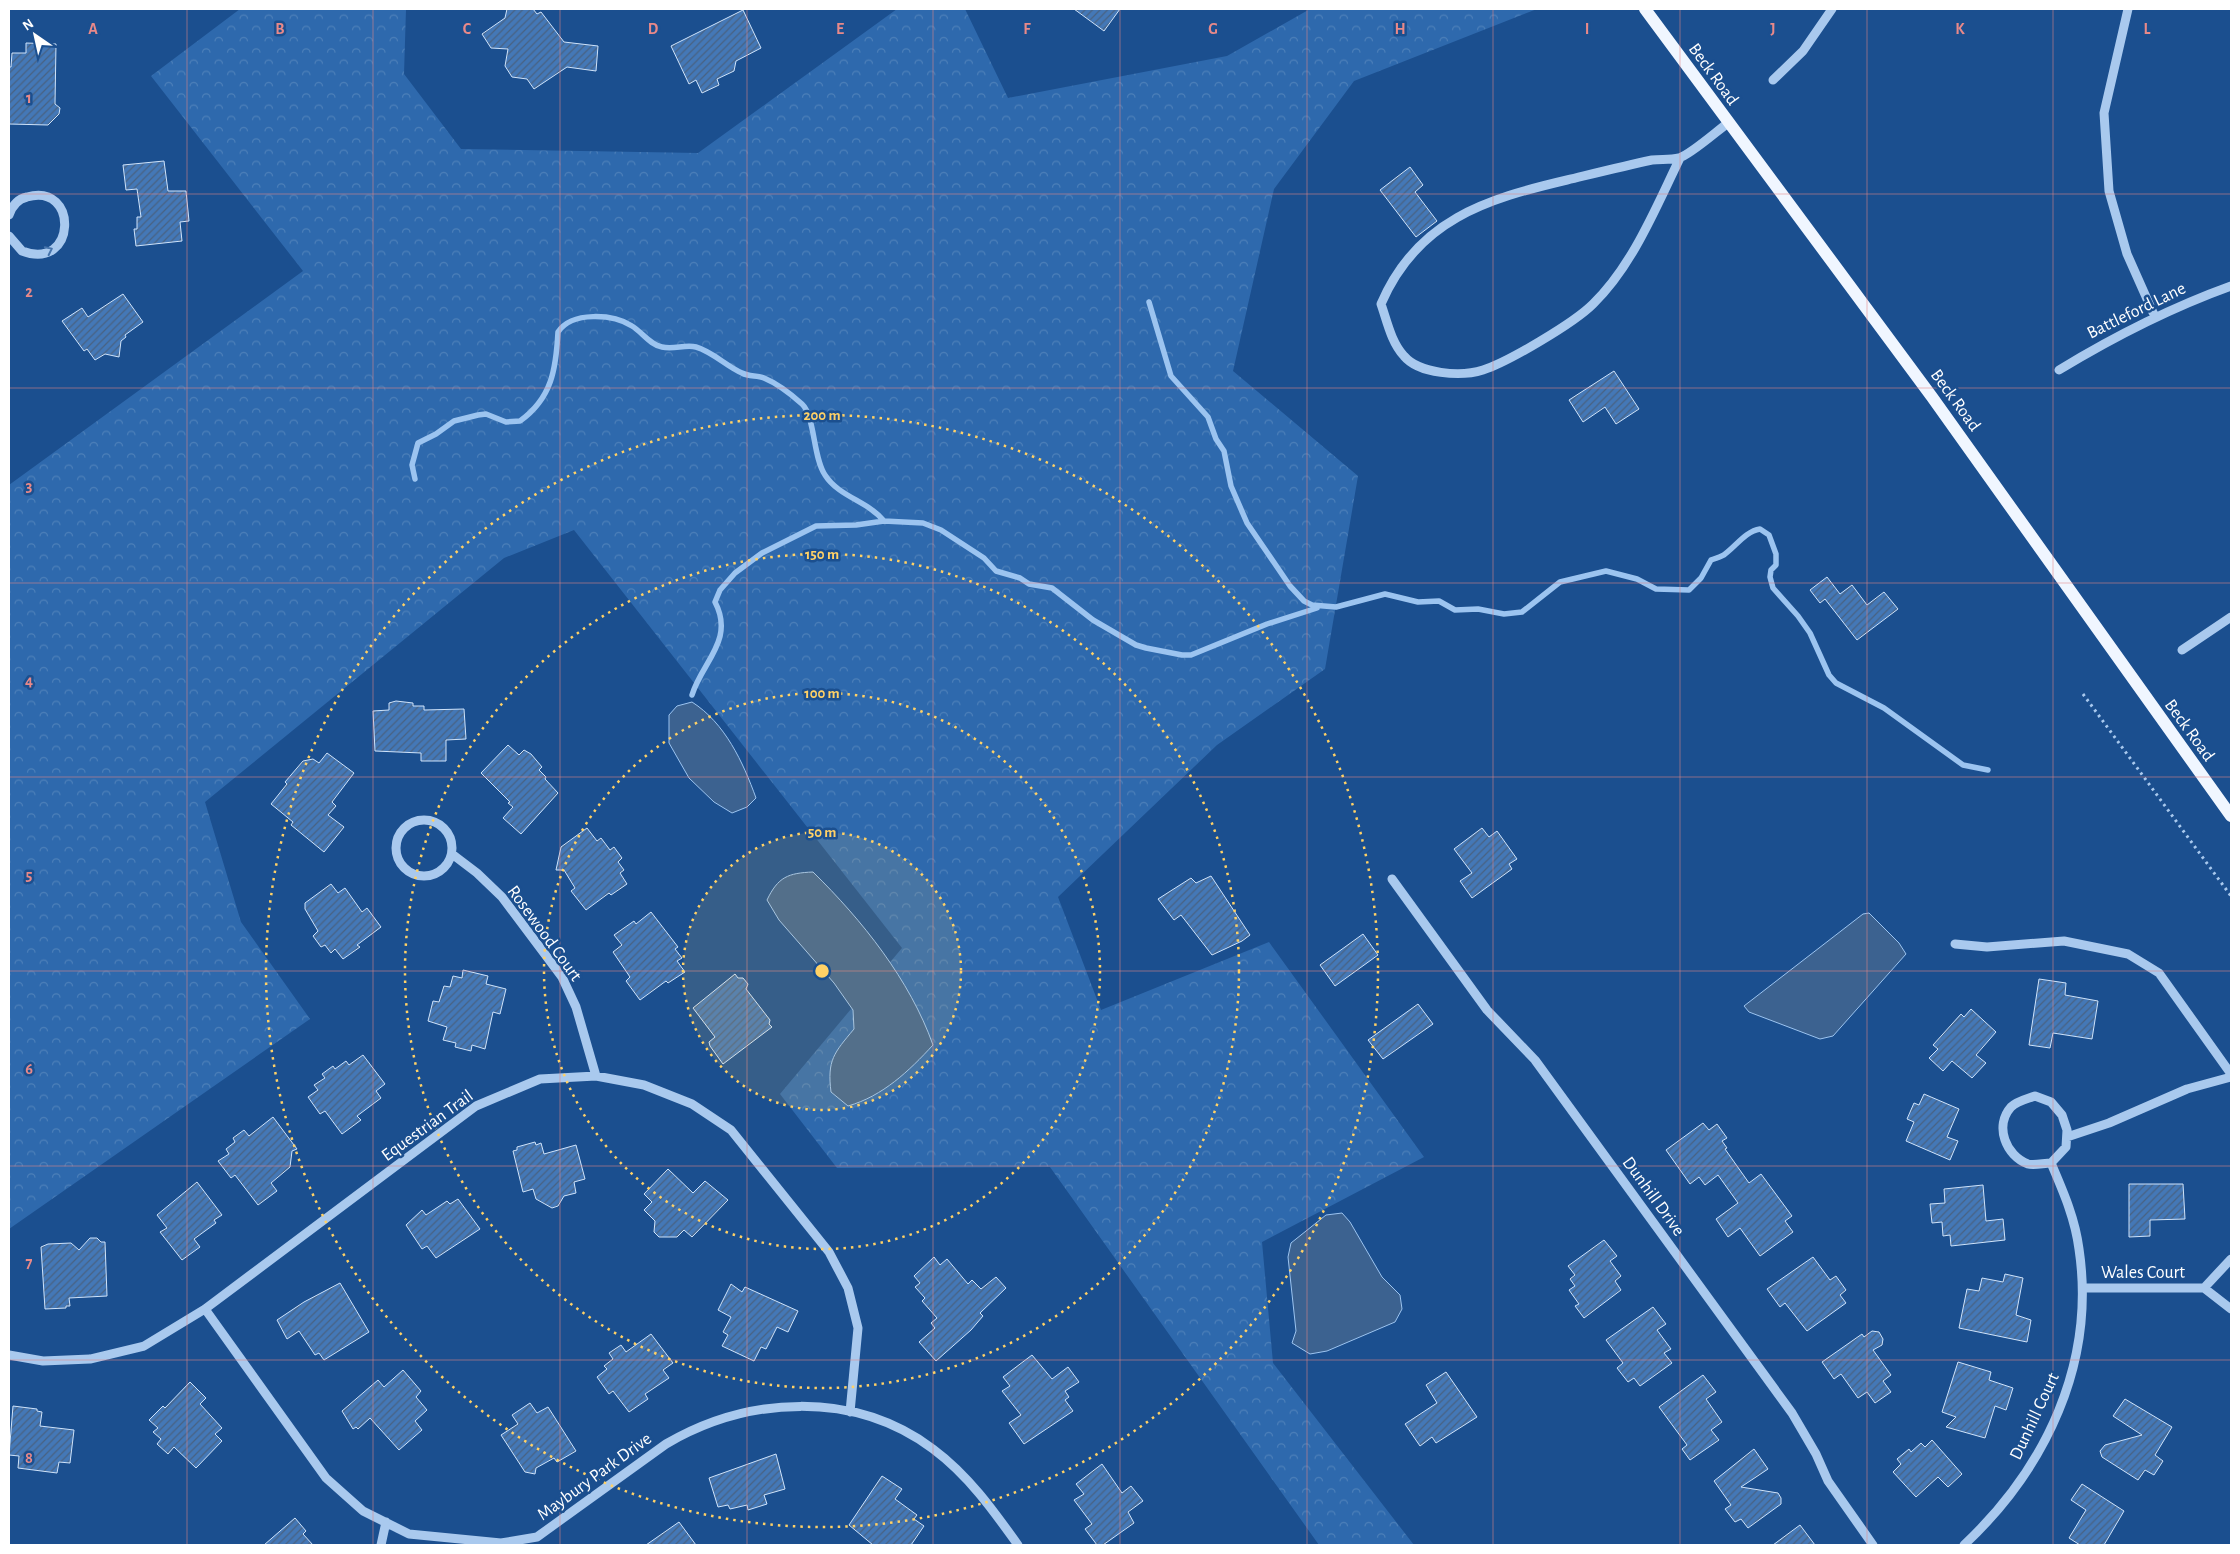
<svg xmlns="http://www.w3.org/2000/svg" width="2240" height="1554" viewBox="0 0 2240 1554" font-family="'Alegreya Sans',sans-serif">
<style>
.forest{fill:url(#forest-crowns)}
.water{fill:#3c6290;stroke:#9cc4f0}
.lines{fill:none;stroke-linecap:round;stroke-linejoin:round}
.stream{stroke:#9cc4f0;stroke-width:5.5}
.building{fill:url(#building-hatch);stroke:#cfe3fa}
.path{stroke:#a9c9ee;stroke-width:3;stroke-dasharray:2.5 4;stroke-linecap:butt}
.minor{stroke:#a9c9ee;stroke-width:9}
.major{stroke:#f0f6ff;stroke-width:12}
.oneway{stroke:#4674ac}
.grid{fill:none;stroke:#e88989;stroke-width:1;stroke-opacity:0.55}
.ring{fill:none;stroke:#ffd166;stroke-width:2.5;stroke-dasharray:2.5 5}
.labels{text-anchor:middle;stroke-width:5;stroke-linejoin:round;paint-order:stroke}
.street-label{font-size:18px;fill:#fff;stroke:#1b4f8f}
.grid-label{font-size:16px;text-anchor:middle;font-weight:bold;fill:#e88989;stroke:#1b4f8f;stroke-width:5;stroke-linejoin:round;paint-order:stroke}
.centre{fill:#ffd166;stroke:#1b4f8f;stroke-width:2.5}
.ring-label{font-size:15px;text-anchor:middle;font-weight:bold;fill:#ffd166;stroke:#1b4f8f;stroke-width:5;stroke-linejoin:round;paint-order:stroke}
</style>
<defs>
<pattern id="forest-crowns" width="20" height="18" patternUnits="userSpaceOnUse" patternTransform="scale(1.25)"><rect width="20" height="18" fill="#2e69ad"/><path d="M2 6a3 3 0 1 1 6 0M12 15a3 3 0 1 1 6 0" fill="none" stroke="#4d80b9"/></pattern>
<pattern id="building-hatch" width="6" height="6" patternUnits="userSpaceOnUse" patternTransform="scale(1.25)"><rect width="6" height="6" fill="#4478b7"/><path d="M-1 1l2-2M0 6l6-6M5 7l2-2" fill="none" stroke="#486282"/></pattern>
</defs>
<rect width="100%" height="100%" fill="#1b4f8f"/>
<!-- forest -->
<path class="forest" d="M240 9H406L404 74 461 149 698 153 897 9H965L1008 98 1227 56 1310 9H1537L1354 81 1274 189 1233 371 1358 476 1325 669 1217 745 1058 897 1101 1010 1269 942 1424 1157 1262 1242 1273 1363 1414 1545H1319L1050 1167 837 1168 780 1094 902 948 574 530 504 558 205 802 241 922 310 1019 9 1229V485L303 271 151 76Z"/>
<!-- water -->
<path class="water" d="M692 702C725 723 743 762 756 798L747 807 732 813 714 802 689 778 669 743V715L677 706Z
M813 872C862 920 910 980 933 1045 909 1071 883 1096 848 1106L831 1092C827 1060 834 1053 854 1029L853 1010 834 983 779 920 767 900C778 877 788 873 813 872Z
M1869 913 1899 943 1906 954 1833 1036 1820 1039 1749 1012 1744 1006 1863 914Z
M1342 1213 1350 1222 1382 1277 1400 1295 1402 1309 1395 1322 1327 1351 1310 1354 1292 1343 1296 1331 1288 1257 1291 1243 1326 1215Z"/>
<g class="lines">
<!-- stream -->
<path class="stream" d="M1149 302 1171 376 1208 417 1216 439 1224 451 1231 486 1247 523 1290 586 1304 601 1312 605 1336 607 1385 594 1418 602 1439 601 1455 610 1478 609 1504 614 1522 612 1560 582 1606 571 1637 579 1656 589 1689 590 1701 578 1711 560C1715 558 1722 557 1725 554 1736 546 1746 531 1760 529L1769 535 1776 554V565L1771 570 1770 577 1773 588 1798 616 1810 633 1829 675 1836 683 1884 708 1963 765 1988 770
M415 479 412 465 418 443 436 434 454 421 478 415 486 414 506 422 520 421C552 398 556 369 558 332 572 311 613 314 632 326 642 332 650 345 662 347 674 350 685 344 696 347 713 352 726 366 742 373 749 377 757 375 764 378 776 383 792 395 802 404 815 416 813 458 825 475 839 497 868 501 884 521
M692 695C702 662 735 640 715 602L720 590 735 573 762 553 816 526 856 525 884 521 923 523 941 530 984 558 996 571 1020 578 1029 584 1052 588 1093 620 1136 645 1146 648 1182 655H1191L1267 624 1317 608"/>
</g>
<!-- building -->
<path class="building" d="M507 9H533L537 14 541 12 564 42 598 46 596 71 567 67 534 89 527 79 512 77 505 66 508 49 491 48 482 34 505 18Z
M1074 9H1120L1104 31Z
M743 10 761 48 736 61 734 71 717 79 719 85 702 93 696 80 689 84 671 46Z
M26 43 56 44 55 104 60 108 59 114 48 125 9 124V67H11L12 53H26Z
M164 161 168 191H186L189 221 180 222 182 241 136 246 134 229H137V217H141L137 189 126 190 123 165Z
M1410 167 1423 185 1415 192 1437 221 1416 237 1380 190Z
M123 294 143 322 125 335 126 337 121 341 119 357 105 354 95 360 87 349 84 351 62 321 82 308 88 317Z
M1614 371 1639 409 1616 424 1605 407 1583 422 1569 400Z
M1827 577 1840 594 1852 585 1867 605 1884 592 1898 609 1857 640 1825 599 1820 603 1810 590Z
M396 701 413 703V706H424V710L464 709 466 739 446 740V761H421V753L375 751 373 711 389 710V703Z
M508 745 519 755 524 750 531 754 542 767 539 770 546 777 545 779 558 793 521 834 503 818 513 807 508 803 510 802 481 773Z
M327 753 354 773 332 802 336 806 328 815 344 827 324 852 291 825 293 822 271 804 287 784 285 782 303 761 313 759 319 763Z
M587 828 597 841 601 838 610 850 614 847 622 858 618 862 624 870 620 873 627 884 611 895 609 893 586 910 571 891 575 888 564 870H556L561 847Z
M1482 828 1489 837 1497 831 1517 859 1509 864 1512 869 1472 898 1460 881 1472 873 1454 849Z
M1211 876 1250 935 1242 941 1212 955 1181 915 1174 920 1158 899 1191 878 1196 883Z
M331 884 338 893 345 888 362 912 367 908 381 927 357 945 360 947 343 959 335 949 331 953 325 945 321 947 313 936 318 931 305 909V903Z
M651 912 678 947 675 949 682 958 677 961 685 972 668 983 666 981 640 1000 626 981 630 977 613 952 622 945 614 935 634 921 636 924Z
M1363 934 1378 955 1335 986 1320 965Z
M463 970 488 976 486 984 506 989 500 1014 493 1012 485 1049 472 1045 471 1051 455 1047 456 1043 443 1040 447 1027 428 1021 433 1001 439 1002 444 986 450 987 453 976 462 978Z
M735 974 738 978H743L748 984 746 989 770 1020 769 1024 772 1027 723 1064 710 1046 709 1042 715 1037 693 1008Z
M2039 979 2066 983 2065 995 2098 1001 2092 1039 2053 1033 2050 1048 2029 1045Z
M1418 1004 1433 1024 1383 1059 1368 1040Z
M1971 1009 1996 1032 1976 1055 1986 1063 1972 1078 1952 1061 1943 1071 1929 1058 1938 1049 1933 1045 1961 1014 1964 1017Z
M363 1055 385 1084 376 1091 381 1098 357 1116 361 1120 342 1134 325 1111 320 1114 308 1097 318 1090 314 1085 325 1078 322 1074 333 1066 335 1069 346 1061 349 1065Z
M1924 1094 1959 1109 1947 1137 1958 1141 1950 1160 1906 1141 1914 1122 1907 1119 1914 1103 1919 1105Z
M273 1117 297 1149 292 1151 290 1167 271 1183 277 1191 258 1205 235 1175 231 1178 218 1161 229 1154 226 1149 235 1142 233 1138 244 1130 249 1136Z
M1703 1123 1709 1130 1717 1124 1727 1138 1722 1141 1727 1148 1725 1149 1749 1183 1761 1174 1792 1216 1785 1221 1793 1232 1760 1256 1740 1228 1728 1237 1716 1219 1738 1203 1718 1175 1705 1185 1699 1177 1690 1184 1666 1150Z
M535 1142 536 1145 541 1143 544 1154 576 1145 585 1179 574 1182 576 1193 564 1196 558 1206 552 1208 536 1199 533 1189 523 1192 513 1151 517 1150V1147Z
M668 1169 693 1193 705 1181 728 1200 692 1237 684 1230 677 1237H659L654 1232 655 1221 644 1210 652 1202 644 1194Z
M197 1182 222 1215 214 1220 216 1223 194 1239 200 1247 182 1260 160 1232 167 1228 157 1215Z
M2129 1184H2183L2185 1219 2150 1220V1236L2129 1237Z
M1983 1185 1986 1221 2003 1219 2005 1240 1951 1246 1950 1235 1943 1236 1942 1222 1932 1223 1930 1204 1945 1203 1944 1189Z
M458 1199 480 1229 436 1258 427 1246 422 1249 406 1225 422 1210 426 1215 447 1201 450 1204Z
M90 1238H97L101 1242H105L107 1296 69 1298 70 1306H66V1308L45 1309 41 1247 48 1244 71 1243 79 1250Z
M1604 1240 1617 1256 1610 1261 1621 1276 1615 1281 1621 1290 1584 1318 1575 1306 1579 1304 1569 1290 1575 1286 1570 1279 1575 1275 1568 1266Z
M934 1257 940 1265 947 1259 968 1284 972 1280 981 1289 996 1277 1006 1288 980 1313 983 1316 971 1330 936 1361 919 1342 935 1328 931 1323 937 1318 922 1301 925 1298 915 1287 920 1283 914 1276Z
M1813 1257 1830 1280 1836 1276 1846 1290 1840 1295 1846 1303 1807 1331 1785 1303 1780 1307 1767 1289Z
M2005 1274 2023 1278 2016 1315 2031 1320 2027 1342 1959 1328 1967 1289 1979 1291 1982 1278 2003 1282Z
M340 1283 369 1332 324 1360 319 1353 315 1355 299 1331 287 1339 277 1320 304 1302Z
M731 1284 742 1292 745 1287 798 1311 788 1332 777 1327 766 1349 761 1347 754 1361 722 1346 728 1335 723 1332 731 1317 718 1310Z
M1653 1307 1666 1324 1657 1330 1671 1349 1664 1353 1672 1363 1640 1386 1634 1378 1628 1382 1617 1368 1623 1363 1606 1340Z
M1872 1331 1879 1332 1883 1339 1882 1345 1873 1350 1891 1375 1883 1381 1891 1392 1875 1403 1867 1392 1858 1398 1841 1374 1834 1379 1822 1362 1862 1334 1864 1337Z
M651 1334 673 1363 663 1370 669 1378 645 1394 648 1399 629 1412 613 1391 609 1394 597 1377 607 1369 604 1366 613 1359 609 1353 621 1345 626 1352Z
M1032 1355 1052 1379 1068 1367 1079 1382 1065 1391 1069 1397 1065 1400 1073 1411 1024 1444 1009 1423 1021 1415 1002 1391 1010 1386 1003 1377Z
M1958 1362 1991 1372 1989 1380 2013 1388 2006 1410 1995 1406 1985 1438 1946 1427 1956 1417 1942 1412Z
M403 1370 421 1391 416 1397 427 1410 415 1421 422 1430 399 1450 370 1418 358 1429 356 1427 353 1429 342 1411 378 1380 384 1387Z
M1446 1372 1477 1417 1436 1443 1432 1437 1420 1446 1405 1424 1437 1403 1426 1385Z
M1703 1375 1716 1392 1706 1399 1722 1422 1711 1430 1719 1440 1690 1460 1682 1449 1687 1445 1659 1407Z
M190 1382 206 1398 200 1404 222 1428 215 1434 222 1441 196 1468 174 1447 168 1454 157 1444 161 1439 153 1432 158 1428 149 1420 163 1406 165 1408Z
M2125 1399 2172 1427 2155 1455 2163 1461 2154 1475 2145 1470 2138 1480 2102 1457 2100 1451 2105 1445 2142 1435 2113 1416Z
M530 1403 537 1413 548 1407 576 1451 557 1462 554 1458 536 1468 535 1474 525 1472 501 1435 518 1424 512 1415Z
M13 1406 37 1409V1411L42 1412 40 1426 74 1430 70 1463 59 1462 57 1473 18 1468 19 1456 9 1455Z
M1932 1440 1962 1474 1948 1487 1938 1477 1916 1497 1893 1472 1901 1464 1897 1459 1909 1449 1911 1452 1921 1443 1925 1447Z
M1754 1449 1768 1469 1741 1487 1778 1493 1781 1498V1504L1748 1528 1741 1519 1735 1522 1725 1509 1731 1505 1714 1481Z
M776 1454 785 1489 764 1495 767 1504 748 1510 747 1505 730 1509 728 1505 718 1507 709 1478Z
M1102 1464 1122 1493 1131 1486 1143 1501 1128 1512 1134 1523 1103 1545H1097L1085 1529 1092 1524 1074 1500 1084 1494 1076 1484Z
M882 1476 902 1489 895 1499 917 1515 914 1519 924 1526 911 1545H873L849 1525Z
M2082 1484 2124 1511 2104 1545H2080L2069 1538 2086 1510 2071 1500Z
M295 1518 306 1531 303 1534 313 1545H264Z
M679 1522 696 1545H646Z
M1800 1525 1815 1545H1773Z"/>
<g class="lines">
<!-- path -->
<path class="path" d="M2083 694 2231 896"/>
<!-- minor -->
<path class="minor" d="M2128 9 2104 113 2109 191 2127 254 2155 317
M1773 80 1803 51 1832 9
M1680 158C1656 207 1633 265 1593 304 1574 323 1508 362 1483 370 1461 377 1419 374 1404 356 1391 342 1387 321 1381 304 1417 220 1486 199 1567 180 1596 173 1624 166 1652 160 1661 159 1670 160 1679 158 1690 155 1717 131 1728 123
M9 215C12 206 18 199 27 197 79 182 77 272 22 251L9 236
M2059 370C2115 336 2170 308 2231 286
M2182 650 2231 617
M396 848a28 28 0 1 1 56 0a28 28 0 1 1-56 0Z
M452 854 477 873 502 897 562 977 576 1007 596 1076
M1392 879 1487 1010 1535 1060 1792 1413 1816 1454 1828 1481 1873 1545
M1955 944 1987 947 2064 941 2128 954 2159 973 2231 1074
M2035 1096 2051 1102 2062 1115 2067 1130 2066 1147 2051 1163C2044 1163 2034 1166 2028 1164 2006 1156 1994 1126 2011 1107 2017 1101 2027 1099 2035 1096Z
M2067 1137 2109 1123 2187 1089 2231 1077
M2083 1288H2204L2231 1309
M2204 1288 2231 1259
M205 1309 326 1478 363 1511 409 1534 501 1543 537 1537 666 1444C748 1396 854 1390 933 1449 968 1475 993 1510 1018 1545
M9 1355 43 1361 90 1359 144 1346 205 1309 476 1106 540 1079 596 1076 644 1085 692 1104 731 1130 829 1252 848 1288 858 1328 850 1412
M381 1545 386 1522
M1964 1545C2046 1468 2096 1363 2079 1249 2075 1218 2063 1191 2051 1163"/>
<!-- major -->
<path class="major" d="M1645 9 1932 397 2231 816"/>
</g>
<!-- one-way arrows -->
<defs><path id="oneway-chevron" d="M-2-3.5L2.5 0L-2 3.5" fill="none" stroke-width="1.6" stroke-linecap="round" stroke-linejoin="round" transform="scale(1.25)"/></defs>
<use class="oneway" href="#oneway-chevron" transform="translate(49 250) rotate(-26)"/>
<!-- grid -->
<path class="grid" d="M187 9V1545M373 9V1545M560 9V1545M747 9V1545M933 9V1545M1120 9V1545M1307 9V1545M1493 9V1545M1680 9V1545M1867 9V1545M2053 9V1545M9 194H2231M9 388H2231M9 583H2231M9 777H2231M9 971H2231M9 1166H2231M9 1360H2231"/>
<!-- distance rings -->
<circle cx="822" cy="971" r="139" fill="#ffd166" fill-opacity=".12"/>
<g class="ring">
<circle cx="822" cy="971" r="139"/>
<circle cx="822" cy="971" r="278"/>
<circle cx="822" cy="971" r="417"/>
<circle cx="822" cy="971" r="556"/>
</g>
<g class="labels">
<!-- street labels -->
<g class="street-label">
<text transform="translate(1714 74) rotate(54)" y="6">Beck Road</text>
<text transform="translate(2136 310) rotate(-26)" y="6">Battleford Lane</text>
<text transform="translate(1956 400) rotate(54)" y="6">Beck Road</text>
<text transform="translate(2190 730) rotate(54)" y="6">Beck Road</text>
<text transform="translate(545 933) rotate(54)" y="6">Rosewood Court</text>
<text transform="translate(427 1125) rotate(-36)" y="6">Equestrian Trail</text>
<text transform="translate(1654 1196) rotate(54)" y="6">Dunhill Drive</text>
<text x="2143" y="1278">Wales Court</text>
<text transform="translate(2034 1416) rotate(-65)" y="6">Dunhill Court</text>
<text transform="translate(594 1476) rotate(-36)" y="6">Maybury Park Drive</text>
</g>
</g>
<g class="grid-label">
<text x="93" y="34">A</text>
<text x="280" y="34">B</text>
<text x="467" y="34">C</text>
<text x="653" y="34">D</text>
<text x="840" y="34">E</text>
<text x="1027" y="34">F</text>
<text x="1213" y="34">G</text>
<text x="1400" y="34">H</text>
<text x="1587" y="34">I</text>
<text x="1773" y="34">J</text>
<text x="1960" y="34">K</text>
<text x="2147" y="34">L</text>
<text x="29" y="103">1</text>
<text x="29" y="297">2</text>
<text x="29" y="491">3</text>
<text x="29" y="686">4</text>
<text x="29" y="880">5</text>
<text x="29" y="1074">6</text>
<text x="29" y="1268">7</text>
<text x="29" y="1463">8</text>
</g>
<circle cx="822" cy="971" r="8" class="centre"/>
<g class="ring-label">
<text x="822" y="420">200 m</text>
<text x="822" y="559">150 m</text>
<text x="822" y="698">100 m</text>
<text x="822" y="837">50 m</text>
</g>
<!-- border -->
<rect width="2240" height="1554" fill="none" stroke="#ffffff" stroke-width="20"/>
<!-- north arrow -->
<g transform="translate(35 35) rotate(326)" stroke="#1b4f8f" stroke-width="4" paint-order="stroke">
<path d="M0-4L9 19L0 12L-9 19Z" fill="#ffffff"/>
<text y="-8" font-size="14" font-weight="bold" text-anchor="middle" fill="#ffffff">N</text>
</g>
</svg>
